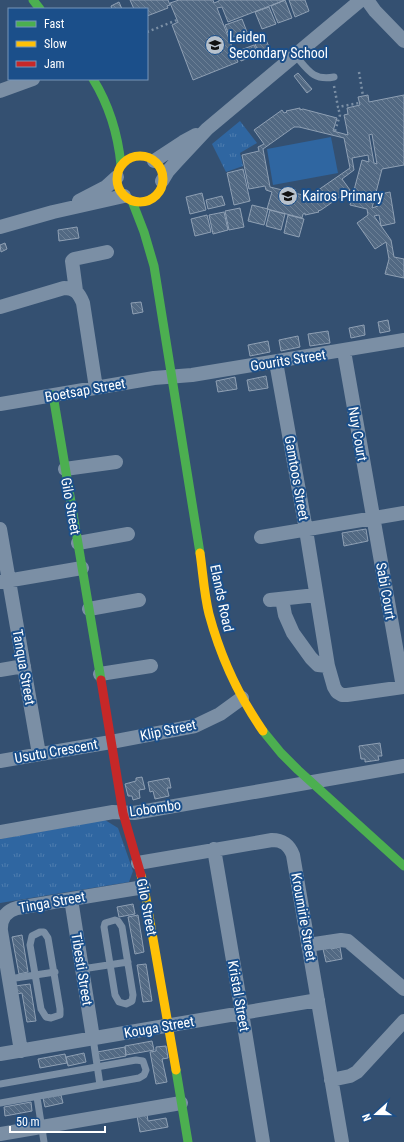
<svg xmlns="http://www.w3.org/2000/svg" width="404" height="1142" viewBox="0 0 404 1142" font-family="'Roboto Condensed',sans-serif">
<style>
.grass{fill:url(#grass-tufts)}
.pitch{fill:#2f66a1}
.building{fill:url(#building-back-hatch);stroke:#8fa0b4;fill-rule:evenodd}
.lines{fill:none;stroke-linecap:round;stroke-linejoin:round}
.path{stroke:#7b8fa5;stroke-width:2.5;stroke-dasharray:2 3;stroke-linecap:butt}
.lane{stroke:#7b8fa5;stroke-width:7}
.street{stroke:#7b8fa5;stroke-width:14}
.fast{stroke:#4caf50;stroke-width:9}
.slow{stroke:#ffc107;stroke-width:9}
.jam{stroke:#c62828;stroke-width:9}
.labels{text-anchor:middle;stroke-width:4;stroke-linejoin:round;paint-order:stroke}
.poi-label{font-size:14px;fill:#fff;stroke:#1b4f8a;text-anchor:start}
.street-label{font-size:14px;fill:#fff;stroke:#1b4f8a}
</style>
<defs>
<pattern id="grass-tufts" width="24" height="20" patternUnits="userSpaceOnUse"><rect width="24" height="20" fill="#2f66a1"/><path d="M3 7l-1-3M5 7V3M7 7l1-3M15 17l-1-3M17 17v-4M19 17l1-3" fill="none" stroke="#4e7daf"/></pattern>
<pattern id="building-back-hatch" width="6" height="6" patternUnits="userSpaceOnUse"><rect width="6" height="6" fill="#526983"/><path d="M-1 5l2 2M0 0l6 6M5-1l2 2" fill="none" stroke="#6c8096"/></pattern>
</defs>
<rect width="100%" height="100%" fill="#345071"/>
<!-- grass -->
<path class="grass" d="M240 121 257 143 240 153 243 166 226 172 212 144Z
M105 820 118 828 133 871 129 882 0 903V839Z"/>
<!-- pitch -->
<path class="pitch" d="M331 137 338 173 273 185 267 149Z"/>
<!-- building -->
<path class="building" d="M130 0H168L170 5 167 6 168 8 147 16V9H134Z
M179 0H213L214 3 219 1V0H285L228 22 222 7 217 8 238 62 193 80 172 25 178 22 170 3Z
M285 0 292 18 278 23 271 6Z
M289 0H305L309 11 295 17Z
M119 2 122 9H112L111 6Z
M269 7 276 24 262 29 255 12Z
M242 19 247 32 230 38 225 25Z
M266 40 270 49 259 54 255 44Z
M254 45 258 54 241 61 238 51Z
M298 73 312 89 307 93 294 76Z
M368 95 369 102 404 95V165L382 169 372 208 378 206 376 195 390 192 395 223 381 226 379 215 374 216 391 240 394 257 404 259V278L385 274 389 259 386 242 375 249 357 223 368 215 367 209 350 205 362 160 369 162 368 155 352 158 354 170 342 179 350 190 321 210 318 211 319 212 305 215V213L303 214 302 218 267 209 272 192 266 190 265 186 249 189 242 155 259 151 258 147 264 144 254 130 282 110 284 113 287 112 286 111 300 108V110L303 109 337 118 333 131 348 135 344 115 348 114 347 108 360 105 358 97ZM294 127H299L344 138 350 168 311 195 307 196 270 187 263 149ZM372 134 377 164 374 163 369 135Z
M243 169 250 201 234 205 227 173Z
M202 193 206 210 190 214 186 197Z
M222 196 225 205 208 209 206 200Z
M252 205 268 209 264 225 248 221Z
M240 208 244 227 229 230 225 211Z
M270 210 285 214 281 230 266 226Z
M224 212 228 230 213 234 209 215Z
M207 215 211 232 195 236 191 219Z
M288 215 304 219 299 237 284 233Z
M77 227 79 238 59 241 58 230Z
M5 243 7 249 1 252 0 245Z
M141 302 143 312 133 314 131 303Z
M388 320 390 331 380 333 378 322Z
M364 325 365 335 351 338 349 328Z
M328 331 330 343 310 346 308 334Z
M298 336 300 347 281 351 279 340Z
M268 341 270 352 250 356 248 345Z
M266 376 268 388 249 391 247 380Z
M235 377 237 389 218 392 216 381Z
M366 529 368 541 344 546 342 533Z
M380 743 382 756H378L379 760 365 762V759H361L359 746Z
M142 777 145 789 139 790 140 798 133 800 132 796H128L125 784 136 781V778Z
M169 778 171 788H167L169 796 155 799 153 791 150 792 148 782Z
M133 904 135 914 119 917 117 907Z
M138 915 144 952 135 954 128 917Z
M22 935 28 972 19 974 12 937Z
M331 947V949L340 947 342 959 326 962 323 949Z
M146 964 152 1001 143 1002 137 965Z
M30 984 36 1021 27 1022 22 993 17 994 15 986Z
M152 1041 154 1050 126 1055 125 1046Z
M166 1046 168 1058 162 1059 167 1082 156 1084 150 1052 156 1051V1047Z
M125 1047 126 1056 99 1061 97 1052Z
M84 1053 86 1062 68 1066 66 1057Z
M65 1054 67 1063 40 1068 38 1059Z
M61 1095 63 1103 45 1107 43 1098Z
M31 1102 32 1111 5 1116 4 1107Z
M147 1114 148 1121 166 1118 168 1127 140 1132 137 1116Z"/>
<g class="lines">
<!-- path -->
<path class="path" d="M147 32 177 20
M359 72 363 96
M334 86 338 107 359 103
M335 131 340 115 338 107"/>
<!-- lane -->
<path class="lane" d="M295 55C308 70 313 81 334 77
M115 920 118 921 122 927 133 995 132 1001 126 1004 119 1002 115 995 104 927 105 923Z
M40 932H44L48 938 60 1009V1015L51 1018 46 1017 41 1009 30 945 32 936Z
M82 969 128 962
M9 979 55 972
M93 1038 100 1085
M0 1084 136 1060 143 1061 146 1070 144 1075 139 1078 0 1103
M37 1097 44 1142"/>
<!-- street -->
<path class="street" d="M367 0 375 11 404 41
M0 91 33 79
M154 161 183 142 196 135
M162 181 168 171 177 161 207 129 361 0
M79 201 106 187 117 177
M0 227 53 212 124 196
M76 291 72 261 74 259 107 252
M0 307 64 288C75 288 79 293 83 303L96 388
M344 351 403 687
M276 362 306 530 328 666 334 687 337 692 342 695H347L404 687
M0 404 154 378 192 375 404 340
M65 469 116 462
M0 529 39 754
M261 537 404 513
M78 543 128 534
M0 582 82 568
M282 599 285 615 293 633 311 658 318 665 328 666
M270 600 316 595
M89 609 139 600
M0 670 24 666
M100 674 151 666
M0 761 111 742 195 726 220 714 242 698
M0 832 113 812 134 813 404 766
M214 849 242 1013 263 1142
M138 863 272 840C283 840 289 845 293 855L342 1142
M71 899 93 1038
M308 945 341 940 348 941 404 989
M21 1051 1 931C0 919 6 911 17 908L144 887
M0 1054 318 1000
M331 1080 350 1076 357 1072 404 1021
M0 1134 181 1103"/>
<!-- fast -->
<path class="fast" d="M33 0 40 9
M93 79C109 105 118 135 121 165
M132 201 144 232 154 266 200 553
M53 395 101 680
M263 731 281 753 298 770 404 866
M176 1070 188 1142"/>
<!-- slow -->
<path class="slow" d="M117 179a23 23 0 1 1 46 0a23 23 0 1 1-46 0Z
M200 553C203 573 204 594 209 614 220 655 238 695 263 731
M141 875 144 887 176 1070"/>
<!-- jam -->
<path class="jam" d="M101 680 123 813 141 875"/>
</g>
<!-- icons -->
<defs>
<g id="school-disc" transform="scale(1)"><circle r="9.5" fill="#b8c2cd" stroke="#1b4f8a"/><path d="M0-5L7-2L0 1L-7-2ZM-4 1L0 2.5L4 1V4Q0 6-4 4Z" fill="#111"/></g>
</defs>
<g fill-rule="evenodd">
<use href="#school-disc" x="215" y="45"/>
<use href="#school-disc" x="288" y="196"/>
</g>
<g class="labels">
<!-- poi labels -->
<g class="poi-label">
<text x="229" y="42">Leiden<tspan x="229" dy="16">Secondary School</tspan></text>
<text x="302" y="201">Kairos Primary</text>
</g>
<!-- street labels -->
<g class="street-label">
<text transform="translate(288 360) rotate(-9)" y="5">Gourits Street</text>
<text transform="translate(85 390) rotate(-10)" y="5">Boetsap Street</text>
<text transform="translate(358 434) rotate(80)" y="5">Nuy Court</text>
<text transform="translate(297 478) rotate(80)" y="5">Gamtoos Street</text>
<text transform="translate(71 506) rotate(80)" y="5">Gilo Street</text>
<text transform="translate(386 591) rotate(80)" y="5">Sabi Court</text>
<text transform="translate(222 598) rotate(78)" y="5">Elands Road</text>
<text transform="translate(24 667) rotate(80)" y="5">Tanqua Street</text>
<text transform="translate(168 730) rotate(-12)" y="5">Klip Street</text>
<text transform="translate(56 751) rotate(-10)" y="5">Usutu Crescent</text>
<text transform="translate(155 808) rotate(-8)" y="5">Lobombo</text>
<text transform="translate(52 902) rotate(-10)" y="5">Tinga Street</text>
<text transform="translate(147 907) rotate(79)" y="5">Gilo Street</text>
<text transform="translate(304 917) rotate(80)" y="5">Kroumirie Street</text>
<text transform="translate(82 969) rotate(81)" y="5">Tibesti Street</text>
<text transform="translate(239 996) rotate(80)" y="5">Kristal Street</text>
<text transform="translate(159 1027) rotate(-10)" y="5">Kouga Street</text>
</g>
</g>
<!-- legend -->
<rect x="8" y="8" width="140" height="72" fill="#1b4f8a" stroke="#7695b9"/>
<rect x="16" y="21" width="20" height="6" fill="#4caf50" stroke="#7695b9"/>
<text x="44" y="28" font-size="12" fill="#ffffff">Fast</text>
<rect x="16" y="41" width="20" height="6" fill="#ffc107" stroke="#7695b9"/>
<text x="44" y="48" font-size="12" fill="#ffffff">Slow</text>
<rect x="16" y="61" width="20" height="6" fill="#c62828" stroke="#7695b9"/>
<text x="44" y="68" font-size="12" fill="#ffffff">Jam</text>
<!-- north arrow -->
<g transform="translate(376 1114) rotate(249)" stroke="#1b4f8a" stroke-width="3" paint-order="stroke">
<path d="M0-3L7 15L0 10L-7 15Z" fill="#ffffff"/>
<text y="-6" font-size="11" font-weight="bold" text-anchor="middle" fill="#ffffff">N</text>
</g>
<!-- scale -->
<path d="M10 1126v6h95v-6" fill="none" stroke="#ffffff" stroke-width="2"/>
<text x="16" y="1126" font-size="12" fill="#ffffff" stroke="#1b4f8a" stroke-width="3" paint-order="stroke">50 m</text>
</svg>
